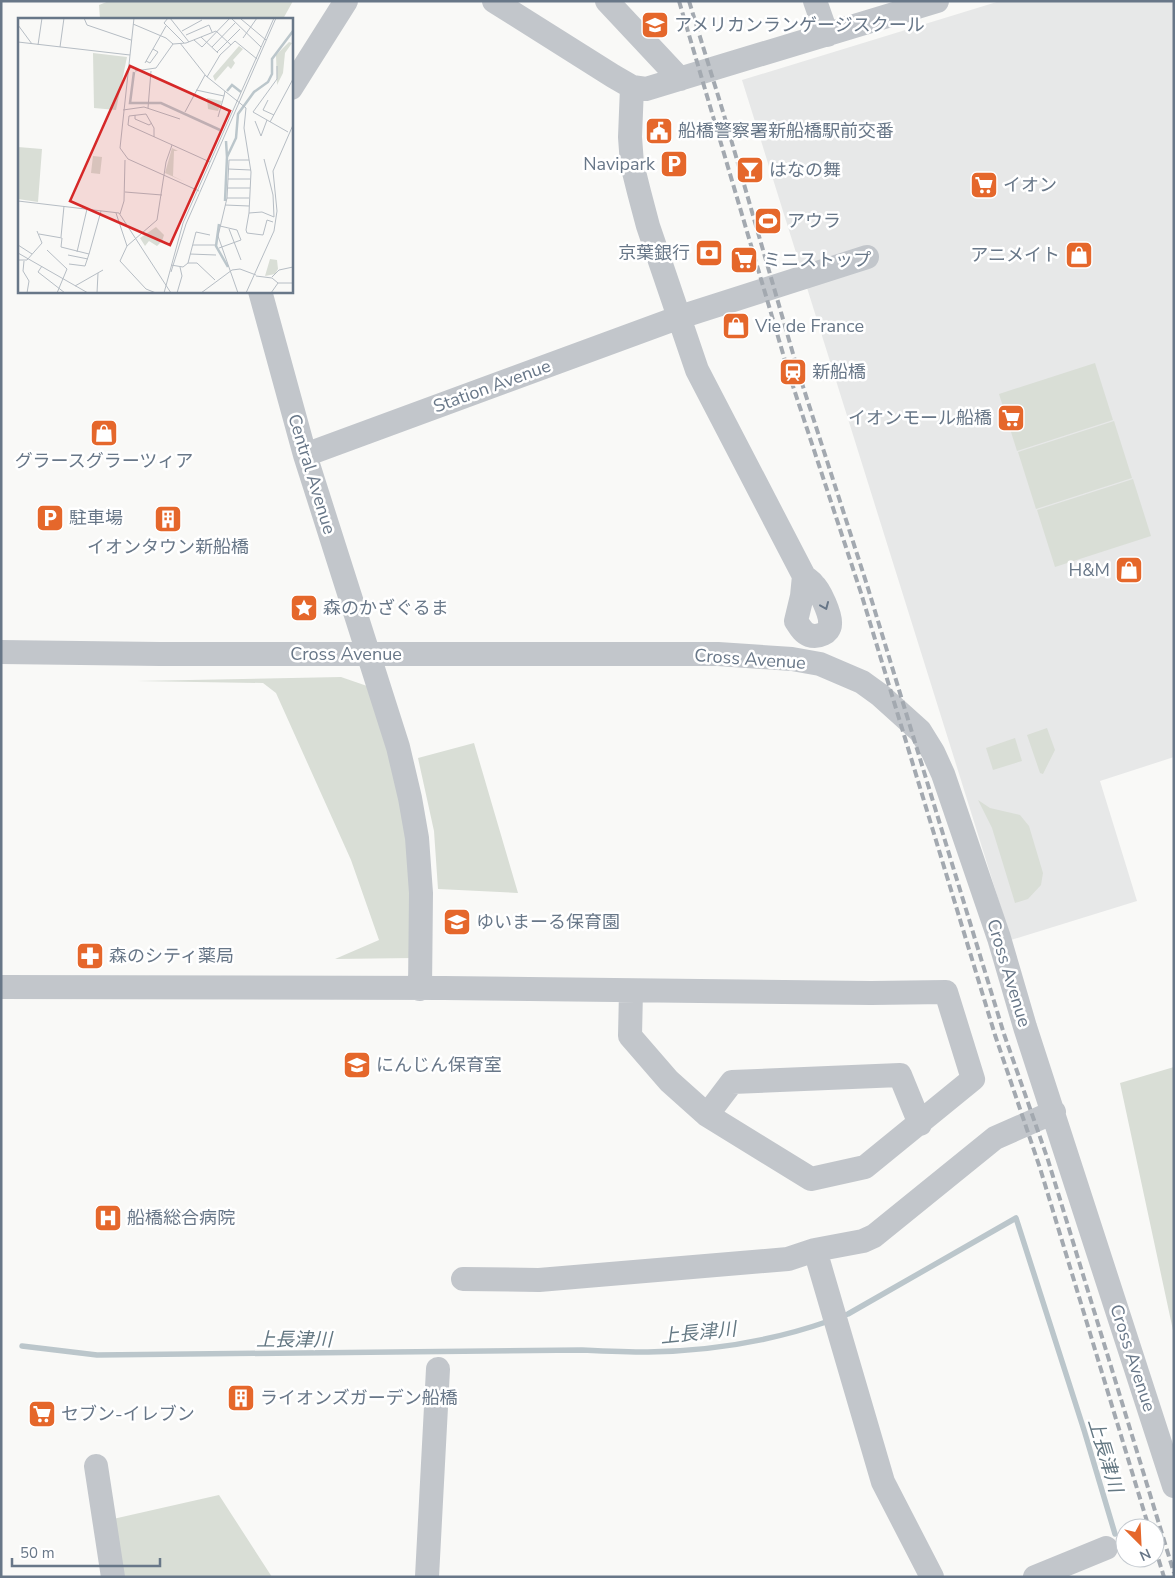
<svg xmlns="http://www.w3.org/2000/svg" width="1175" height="1578" viewBox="0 0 1175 1578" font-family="'Nunito Sans','Noto Sans JP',sans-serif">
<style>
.built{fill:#e7e8e8}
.green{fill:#d9ded6}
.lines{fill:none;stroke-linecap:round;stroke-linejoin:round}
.stream{stroke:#bbc6cb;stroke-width:5.5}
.minor{stroke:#c2c6cb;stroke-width:24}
.rail{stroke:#a3a9b0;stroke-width:4;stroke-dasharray:8 4;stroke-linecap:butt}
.oneway{stroke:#687788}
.labels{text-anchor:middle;stroke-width:5;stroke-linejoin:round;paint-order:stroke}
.poi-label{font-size:18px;fill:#687788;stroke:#fff;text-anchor:start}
.street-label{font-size:18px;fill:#687788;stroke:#fff}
.water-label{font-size:19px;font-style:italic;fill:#647883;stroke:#fff}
.inset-river{fill:none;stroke:#bbc6cb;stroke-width:2.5}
.inset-road{fill:none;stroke:#b6bdc4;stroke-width:1}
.view{fill:#d62828;fill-opacity:0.15;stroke:#d62828;stroke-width:2.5}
.inset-edge{fill:none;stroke:#687788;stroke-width:2.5}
</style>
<rect width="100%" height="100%" fill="#f9f9f7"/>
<!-- built -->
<path class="built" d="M1000 1H1174V757L1100 781 1137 901 1011 940 742 80Z"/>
<!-- green -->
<path class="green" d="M109 1H293L283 19H100L99 5Z
M1095 363 1113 420 1017 451 999 394Z
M1114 421 1132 478 1036 509 1018 452Z
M1133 479 1151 536 1055 567 1037 510Z
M341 677 370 687 396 780 408 833 413 958 335 959 379 940 351 860 276 693 263 683 137 681Z
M1047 728 1055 750 1043 774 1040 773 1027 735Z
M1015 738 1022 761 993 770 986 748Z
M474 743 518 893 438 889 434 831 418 758Z
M978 800 990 808 1020 815 1029 826 1043 873 1041 885 1028 899 1015 903 992 828Z
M1174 1067V1335L1120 1083Z
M219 1495 272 1577H118L113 1519Z"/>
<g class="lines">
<!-- stream -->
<path class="stream" d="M840 1317 848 1314 1016 1218 1084 1430 1115 1534
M22 1346 97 1355 582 1350C604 1351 626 1352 648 1352 709 1351 772 1341 829 1321"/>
<!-- minor -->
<path class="minor" d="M494 1 613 76 632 87 646 89 937 1
M607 1 680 79
M815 1 827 35
M632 87 630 137 632 164 639 192 648 226 697 370 804 576C807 579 811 581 813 584 820 590 831 615 830 624 830 633 818 638 809 635 803 633 800 627 796 621L802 596 804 576
M291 88 346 1
M260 291 305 455 398 747 410 798 417 838 421 893 420 989
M305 455 680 317 867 257
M1 652 160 654H718L792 659 820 664 862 682 880 695 920 731 933 752 943 774 999 938 1025 1027 1174 1486
M1 987 444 988 871 993 946 992 973 1079 865 1167 811 1179 707 1115 669 1081 630 1036 631 991
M707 1115 732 1082 900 1075 920 1124
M815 1250 883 1482 932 1577
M463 1279 539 1280 788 1259 815 1250 863 1241 874 1236 995 1138 1054 1112
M96 1466 113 1577
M427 1577 438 1369
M1035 1577 1106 1548"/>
<!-- rail -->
<path class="rail" d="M679 1 789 374 861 593 995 1035 1040 1168 1149 1528
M689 1 724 115 798 371 867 585 1004 1034 1048 1160 1174 1573
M1155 1548 1164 1577"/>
</g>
<!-- one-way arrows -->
<defs><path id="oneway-chevron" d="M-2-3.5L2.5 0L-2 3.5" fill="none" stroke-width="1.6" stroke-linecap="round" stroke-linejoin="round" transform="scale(1.25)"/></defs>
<use class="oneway" href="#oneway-chevron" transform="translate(825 606) rotate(67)"/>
<!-- icons -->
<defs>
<g id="school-square" transform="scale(1.4375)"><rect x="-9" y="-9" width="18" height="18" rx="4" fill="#e5672b" stroke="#fff"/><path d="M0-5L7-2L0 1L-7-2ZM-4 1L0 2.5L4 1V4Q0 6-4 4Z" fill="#fff"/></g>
<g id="civic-square" transform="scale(1.4375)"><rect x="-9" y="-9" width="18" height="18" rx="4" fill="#e5672b" stroke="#fff"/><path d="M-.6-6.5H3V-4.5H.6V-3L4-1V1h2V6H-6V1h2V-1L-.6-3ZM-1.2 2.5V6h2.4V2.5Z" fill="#fff"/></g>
<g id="parking-square" transform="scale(1.4375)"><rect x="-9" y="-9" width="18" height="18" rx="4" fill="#e5672b" stroke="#fff"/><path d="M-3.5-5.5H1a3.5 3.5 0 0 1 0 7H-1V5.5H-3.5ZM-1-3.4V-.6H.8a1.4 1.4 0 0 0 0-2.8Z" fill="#fff"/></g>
<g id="bar-square" transform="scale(1.4375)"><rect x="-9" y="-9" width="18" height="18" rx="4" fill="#e5672b" stroke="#fff"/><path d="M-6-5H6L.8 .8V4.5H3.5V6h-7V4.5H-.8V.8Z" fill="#fff"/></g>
<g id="supermarket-square" transform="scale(1.4375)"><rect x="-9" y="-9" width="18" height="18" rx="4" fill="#e5672b" stroke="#fff"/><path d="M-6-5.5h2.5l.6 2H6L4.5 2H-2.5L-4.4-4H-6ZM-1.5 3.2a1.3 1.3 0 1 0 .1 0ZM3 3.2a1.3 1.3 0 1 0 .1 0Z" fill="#fff"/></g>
<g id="stadium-square" transform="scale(1.4375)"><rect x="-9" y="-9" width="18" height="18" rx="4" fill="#e5672b" stroke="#fff"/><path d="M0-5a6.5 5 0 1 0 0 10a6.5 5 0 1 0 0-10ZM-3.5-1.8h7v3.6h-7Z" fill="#fff"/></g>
<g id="bank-square" transform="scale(1.4375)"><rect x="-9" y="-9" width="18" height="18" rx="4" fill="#e5672b" stroke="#fff"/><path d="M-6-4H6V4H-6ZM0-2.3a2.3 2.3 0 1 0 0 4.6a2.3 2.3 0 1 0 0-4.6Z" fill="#fff"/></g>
<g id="shop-square" transform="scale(1.4375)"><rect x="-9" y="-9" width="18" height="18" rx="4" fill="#e5672b" stroke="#fff"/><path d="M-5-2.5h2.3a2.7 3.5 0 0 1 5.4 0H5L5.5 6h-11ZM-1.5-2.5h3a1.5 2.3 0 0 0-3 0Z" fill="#fff"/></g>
<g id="station-square" transform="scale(1.4375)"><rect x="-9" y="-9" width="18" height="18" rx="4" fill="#e5672b" stroke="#fff"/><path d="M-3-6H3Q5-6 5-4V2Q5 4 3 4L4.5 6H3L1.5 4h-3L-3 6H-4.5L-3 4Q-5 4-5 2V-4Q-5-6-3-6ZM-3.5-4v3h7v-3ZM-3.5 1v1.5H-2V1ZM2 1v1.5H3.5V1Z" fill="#fff"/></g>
<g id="building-square" transform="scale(1.4375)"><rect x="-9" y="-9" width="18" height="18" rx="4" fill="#e5672b" stroke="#fff"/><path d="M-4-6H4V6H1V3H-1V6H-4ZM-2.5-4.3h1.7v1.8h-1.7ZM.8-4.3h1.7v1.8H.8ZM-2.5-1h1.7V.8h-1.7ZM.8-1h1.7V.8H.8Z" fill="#fff"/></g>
<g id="sight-square" transform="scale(1.4375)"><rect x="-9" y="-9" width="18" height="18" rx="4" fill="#e5672b" stroke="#fff"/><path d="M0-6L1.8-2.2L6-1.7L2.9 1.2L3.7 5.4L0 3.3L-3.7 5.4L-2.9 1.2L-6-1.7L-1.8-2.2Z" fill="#fff"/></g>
<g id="pharmacy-square" transform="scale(1.4375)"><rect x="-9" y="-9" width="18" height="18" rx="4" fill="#e5672b" stroke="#fff"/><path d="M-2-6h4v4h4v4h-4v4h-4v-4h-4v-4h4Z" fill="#fff"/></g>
<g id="hospital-square" transform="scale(1.4375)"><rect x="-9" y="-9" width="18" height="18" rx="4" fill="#e5672b" stroke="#fff"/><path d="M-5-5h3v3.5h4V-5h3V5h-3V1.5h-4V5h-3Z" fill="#fff"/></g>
</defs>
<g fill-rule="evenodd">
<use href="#school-square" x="655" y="25"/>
<use href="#civic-square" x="659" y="131"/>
<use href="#parking-square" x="674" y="164"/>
<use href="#bar-square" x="750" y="170"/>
<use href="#supermarket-square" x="984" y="185"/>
<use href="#stadium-square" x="768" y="221"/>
<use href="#bank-square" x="709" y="253"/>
<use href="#shop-square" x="1079" y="255"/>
<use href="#supermarket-square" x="744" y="260"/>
<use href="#shop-square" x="736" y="326"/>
<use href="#station-square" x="793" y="372"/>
<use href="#supermarket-square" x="1011" y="418"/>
<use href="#shop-square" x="104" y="433"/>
<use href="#parking-square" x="50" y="518"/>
<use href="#building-square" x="168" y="519"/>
<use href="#shop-square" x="1129" y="570"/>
<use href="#sight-square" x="304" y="608"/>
<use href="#school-square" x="457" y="922"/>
<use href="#pharmacy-square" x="90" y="956"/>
<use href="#school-square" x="357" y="1065"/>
<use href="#hospital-square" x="108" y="1218"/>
<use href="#building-square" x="241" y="1398"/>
<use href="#supermarket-square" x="42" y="1414"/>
</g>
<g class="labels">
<!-- poi labels -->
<g class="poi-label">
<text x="674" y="31">アメリカンランゲージスクール</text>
<text x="678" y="137">船橋警察署新船橋駅前交番</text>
<text x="655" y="170" text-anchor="end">Navipark</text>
<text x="769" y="176">はなの舞</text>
<text x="1003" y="191">イオン</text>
<text x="787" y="227">アウラ</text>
<text x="690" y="259" text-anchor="end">京葉銀行</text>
<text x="1060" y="261" text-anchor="end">アニメイト</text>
<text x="763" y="266">ミニストップ</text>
<text x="755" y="332">Vie de France</text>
<text x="812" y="378">新船橋</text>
<text x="992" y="424" text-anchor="end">イオンモール船橋</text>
<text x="104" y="467" text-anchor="middle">グラースグラーツィア</text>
<text x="69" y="524">駐車場</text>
<text x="168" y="553" text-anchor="middle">イオンタウン新船橋</text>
<text x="1110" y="576" text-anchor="end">H&amp;M</text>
<text x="323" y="614">森のかざぐるま</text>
<text x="476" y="928">ゆいまーる保育園</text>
<text x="109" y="962">森のシティ薬局</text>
<text x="376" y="1071">にんじん保育室</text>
<text x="127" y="1224">船橋総合病院</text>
<text x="260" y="1404">ライオンズガーデン船橋</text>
<text x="61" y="1420">セブン-イレブン</text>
</g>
<!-- street labels -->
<g class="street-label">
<text transform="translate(492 386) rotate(-20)" y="6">Station Avenue</text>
<text transform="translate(312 474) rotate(73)" y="6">Central Avenue</text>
<text x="346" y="660">Cross Avenue</text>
<text transform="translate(750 659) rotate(4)" y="6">Cross Avenue</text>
<text transform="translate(1009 973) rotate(73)" y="6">Cross Avenue</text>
<text transform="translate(1133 1358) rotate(72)" y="6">Cross Avenue</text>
</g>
<!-- water labels -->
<g class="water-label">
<text transform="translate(698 1332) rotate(-6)" y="7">上長津川</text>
<text x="294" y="1346">上長津川</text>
<text transform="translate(1106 1455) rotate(73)" y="7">上長津川</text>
</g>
</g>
<!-- overview -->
<g transform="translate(18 18)">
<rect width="275" height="275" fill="#f9f9f7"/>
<path d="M271 24 274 25 267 35 265 55 259 67 258 37ZM221 28 225 31 215 42 217 45 213 51 210 48 197 63 195 58ZM75 35 109 39 98 92 76 90ZM189 80 204 83 200 93 190 91ZM0 129 24 131 20 184 0 181ZM154 130 160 133H156L155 158 167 164 147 155ZM75 138 84 139 82 156 73 155ZM138 209 146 217 144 223 139 228 131 223 127 228 122 220ZM252 241 259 242 260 251 257 256 247 258Z" fill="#d9ded6"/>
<path class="inset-river" d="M116 54 112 85H143L202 112M209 73 214 67 223 74M208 123 209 139M207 183 209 139 218 120 220 96 236 74 250 64 254 56V41L275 13M201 206 198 228 210 249"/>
<path class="inset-road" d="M66 0 69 7 113 22M116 0 102 130 110 141 181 173M150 0 146 5 166 25M152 0 171 24M213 0 243 29M223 1 248 22M115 6 148 20 155 26 168 25 198 13 213 27M0 7 14 26M164 13 184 2M168 17 191 7 194 14M183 19 200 35M225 20 239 0M176 22 184 29 212 0M0 24 112 37M162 25 188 58 228 90 226 110 233 154 231 195M20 27 24 0M42 29 46 0M194 29 217 5M199 34 222 11M128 43 132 45 140 34 135 31M127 45 148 8M259 48V61L235 94 270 114M117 53 138 50 155 26M189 59 202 37 217 23 239 41M178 72 206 78 207 73M250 82 245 92 256 97M130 90 133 53M105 92 126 89 162 101M167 94 187 57M117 97V101L131 107 134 105M200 99 206 78M237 103 243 118 249 102M252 104 275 61M136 119V110L128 96 111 98 110 107 192 144M246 141 255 177 256 199 244 194 231 195 228 212 229 215 245 217 249 202 255 204M210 151 233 152M210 161H232M210 170H232M107 174 144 177M209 180H231M0 183 101 195 153 275M207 187 231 188M98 195 109 228 102 243 128 271 138 275M102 196 106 183 107 142M211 211 223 242M21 216 44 220 43 229 71 236 83 193M43 219 46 188M0 227 14 236M175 227H197M109 228 139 202 148 144 154 127M201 230 223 222 219 212 202 208M29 232 49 251 39 275M59 234 69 191M0 235 70 275M172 236 198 237M50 237 70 241M0 242H9L24 225 19 213M6 243 5 253 11 263 9 275M170 245H179L197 262M51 246 67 248 71 236M153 247 165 249 170 245 178 214 192 217M24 248 20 254 47 275M153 254 168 206 258 0M238 258 254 260 260 265M254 259 261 252 275 249M57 268 85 252M79 275 80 255M146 275 165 205 256 0M159 275 164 258 162 249M183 275 214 252 222 251 238 257M220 275 200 218 209 180 211 142H231M228 275 256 213 259 193 255 153 275 107M253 275 260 265H275"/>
<path class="view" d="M112 48 212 93 152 227 52 183Z"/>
<rect width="275" height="275" class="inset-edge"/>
</g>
<!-- border -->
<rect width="1175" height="1578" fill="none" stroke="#687788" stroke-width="5"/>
<!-- north arrow -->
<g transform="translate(1140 1543) rotate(156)"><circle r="24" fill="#ffffff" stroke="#c3c9cf"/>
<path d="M0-4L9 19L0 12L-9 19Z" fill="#e5672b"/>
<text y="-8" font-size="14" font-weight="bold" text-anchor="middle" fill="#687788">N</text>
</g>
<!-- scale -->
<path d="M12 1558v8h148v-8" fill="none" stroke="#687788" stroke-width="2.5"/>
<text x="20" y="1558" font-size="15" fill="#687788" stroke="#ffffff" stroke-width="4" paint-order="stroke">50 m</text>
</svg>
